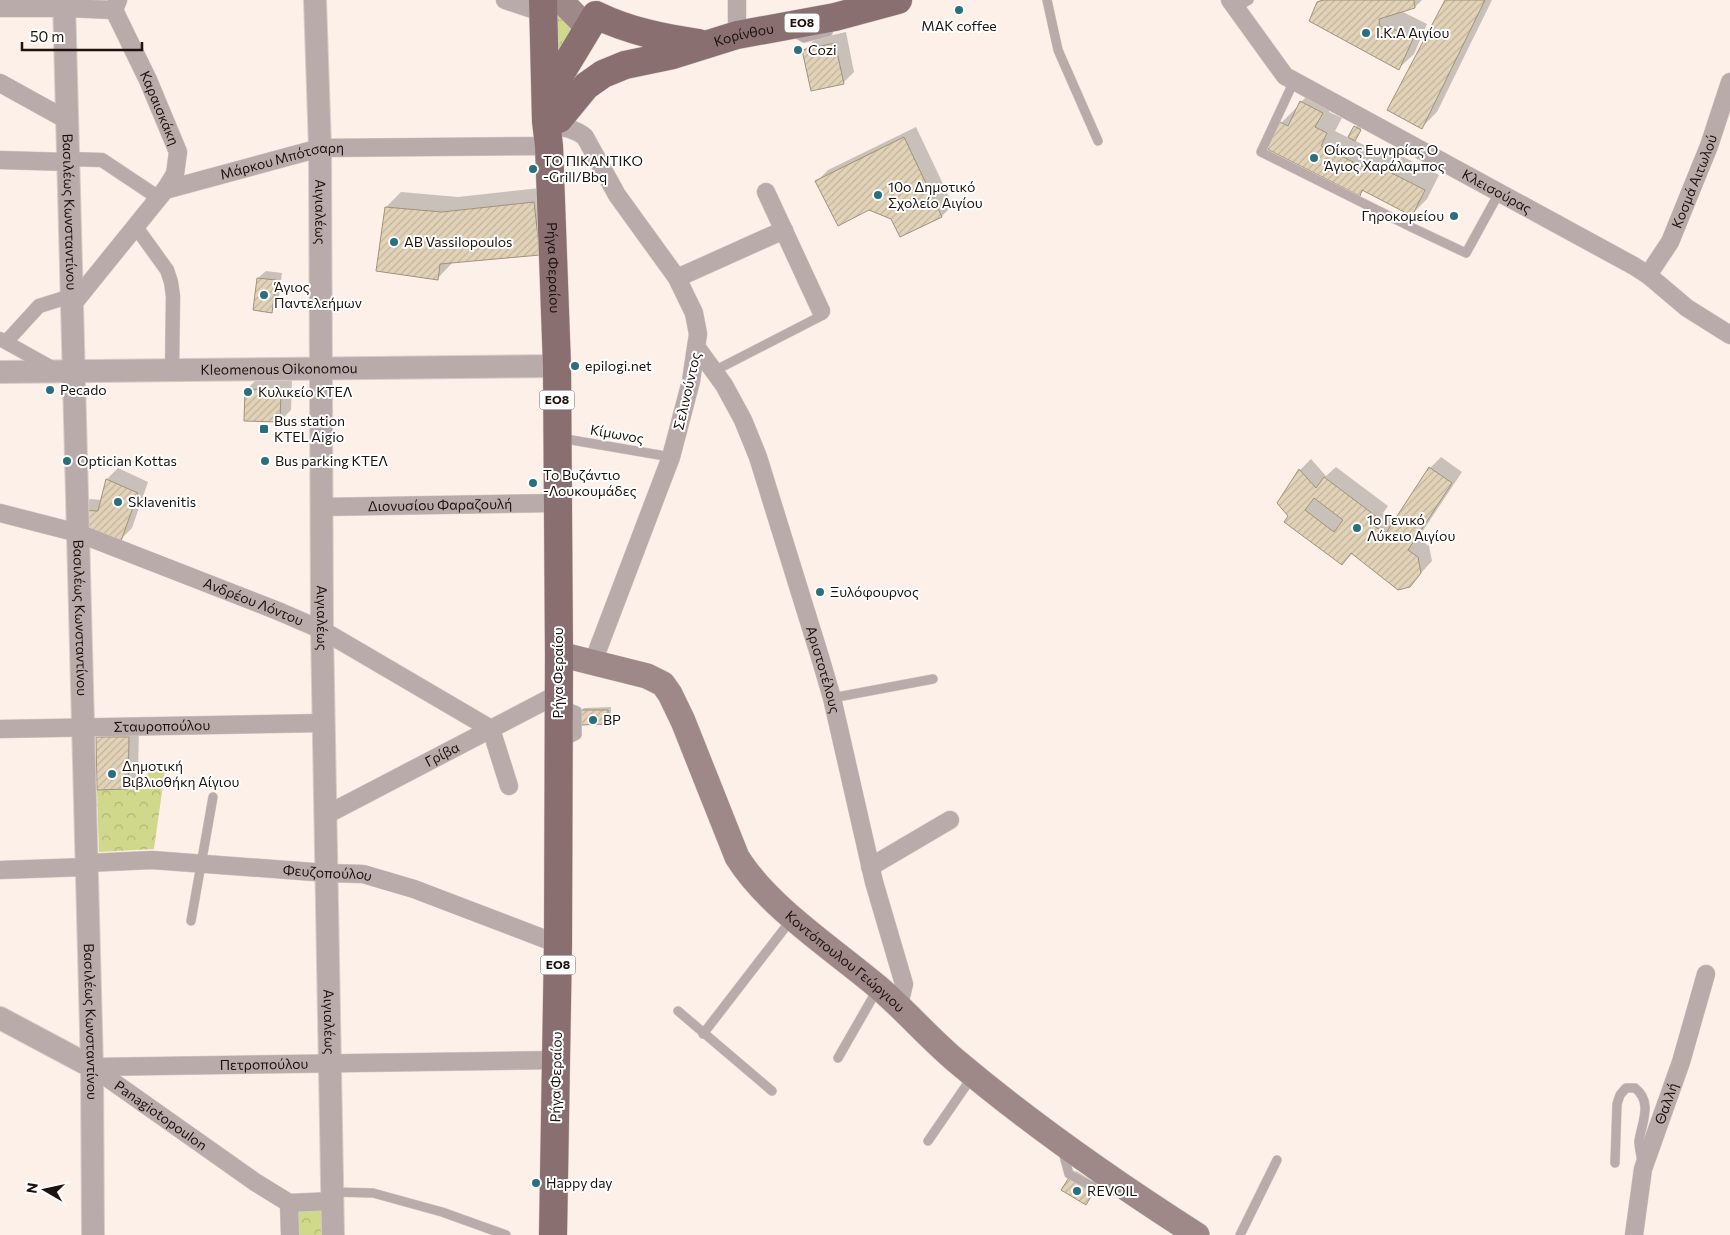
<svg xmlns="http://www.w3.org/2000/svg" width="1730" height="1235" viewBox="0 0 1730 1235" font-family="Commissioner,sans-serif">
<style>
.grass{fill:url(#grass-tufts)}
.forest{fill:url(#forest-crowns)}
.shadow{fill:#0003}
.building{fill:url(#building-hatch);stroke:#a1937a;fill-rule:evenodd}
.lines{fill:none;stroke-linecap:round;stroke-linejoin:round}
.service-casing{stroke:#d8cdc6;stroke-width:10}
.pedestrian-casing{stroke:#d8cdc6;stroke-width:15}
.minor-casing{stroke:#d8cdc6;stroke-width:19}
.tertiary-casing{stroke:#d8cdc6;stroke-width:24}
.secondary-casing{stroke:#d8cdc6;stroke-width:26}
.primary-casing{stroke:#d8cdc6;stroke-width:29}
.service{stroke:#baabab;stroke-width:9}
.pedestrian{stroke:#baabab;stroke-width:14}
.minor{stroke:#baabab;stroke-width:18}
.tertiary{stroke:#baabab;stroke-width:22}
.secondary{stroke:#9e8888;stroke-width:25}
.primary{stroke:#896f70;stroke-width:28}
.poi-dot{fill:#296f7d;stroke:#fff;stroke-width:2}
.labels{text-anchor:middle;stroke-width:4;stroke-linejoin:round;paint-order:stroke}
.shield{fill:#fff;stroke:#615a56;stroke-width:1}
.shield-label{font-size:12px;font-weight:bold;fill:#1d130e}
.poi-label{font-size:14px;fill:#1d130e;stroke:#fff;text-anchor:start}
.street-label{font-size:14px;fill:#1d130e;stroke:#fff}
</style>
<defs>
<pattern id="grass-tufts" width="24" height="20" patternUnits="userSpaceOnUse" patternTransform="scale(1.25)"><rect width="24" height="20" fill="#cfd88b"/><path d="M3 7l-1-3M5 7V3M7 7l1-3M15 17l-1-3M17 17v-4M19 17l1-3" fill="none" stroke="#b1b877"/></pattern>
<pattern id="forest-crowns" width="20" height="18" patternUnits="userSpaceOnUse" patternTransform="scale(1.25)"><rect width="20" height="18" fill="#cfd88b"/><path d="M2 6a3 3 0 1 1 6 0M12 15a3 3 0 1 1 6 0" fill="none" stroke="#b1b877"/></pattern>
<pattern id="building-hatch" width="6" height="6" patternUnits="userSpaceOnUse" patternTransform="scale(1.25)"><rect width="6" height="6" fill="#e2d3b8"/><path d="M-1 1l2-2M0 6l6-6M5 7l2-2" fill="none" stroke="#c1b49d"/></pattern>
</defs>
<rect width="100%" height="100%" fill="#fcf0e9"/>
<!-- grass -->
<path class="grass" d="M552 4 578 28 553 70Z"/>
<!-- forest -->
<path class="forest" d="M148 769 165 770 154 849 99 852 97 790 147 789Z
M326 1207 327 1235H295V1208Z"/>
<!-- shadow -->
<path class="shadow" d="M1320 0H1422L1415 7 1401 11 1427 24 1414 54 1399 68 1318 2Z
M1446 0H1492L1437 112 1422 127Z
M846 32 854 72 843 83 804 50 815 39Z
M1316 87 1337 97 1329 112 1342 118 1335 131 1349 138 1358 124 1363 126 1354 140 1383 155 1388 149 1439 175 1427 199 1412 214 1364 190 1360 194 1281 123 1296 108 1298 109 1301 102Z
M916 127 953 205 942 216 900 236 892 218 817 181 828 170Z
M549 187 539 254 453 262 438 278 386 207 401 192 458 197Z
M266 271 282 273 278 304 271 312 254 309 258 278Z
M258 378 292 379 291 410 280 421 247 389Z
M1441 457 1462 472 1418 538 1429 546 1432 561 1409 586 1353 553 1342 564 1290 515 1300 470 1311 459 1326 476 1336 467 1388 506 1383 513 1395 521 1430 468Z
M118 468 148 482 132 528 121 539 79 510 90 499 102 500 107 479Z
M611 707V719L608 723 581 711 584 708Z
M109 726H139L138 777 127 788 98 737Z
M1076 1171 1098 1184 1073 1174Z"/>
<!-- building -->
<path class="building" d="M1324 0H1414L1415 8 1379 19 1380 27 1388 26 1413 39 1399 70 1309 21 1317 2Z
M1445 0H1485L1422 129 1387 110Z
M835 43 844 84 811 91 802 50Z
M1300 101 1323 113 1315 127 1327 133 1321 146 1369 170 1372 163 1425 190 1412 216 1362 190 1360 196 1269 150 1267 147 1280 122 1288 126Z
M1354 126 1361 130 1355 141 1348 137Z
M904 137 942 217 900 237 891 219 869 210 838 226 815 181Z
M534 202 540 255 440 264 438 280 376 271 385 207 442 212Z
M257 278 276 280 272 313 253 310Z
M245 389 281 390 280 422 244 421Z
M1429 467 1452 483 1408 550 1418 557 1421 573 1410 587 1398 590 1351 553 1342 565 1284 522 1288 516 1277 503 1299 469 1316 488 1324 477 1377 517 1372 525 1386 533ZM1314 498 1343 520 1334 532 1305 510Z
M106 479 138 493 121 541 80 526 78 510 98 511Z
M580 710H608V724L580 725Z
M96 737H129L128 789 97 790Z
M1072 1173 1096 1188 1086 1205 1061 1190Z"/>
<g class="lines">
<!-- service casing -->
<g class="service-casing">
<path id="service" d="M1047 0 1058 50 1098 141
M1235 8 1249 0
M794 32 804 38 828 32 830 27
M1294 81 1261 152 1413 228 1466 253 1499 193
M714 371 823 315 821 311
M560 438 671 457
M832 698 933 679
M562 705 577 711V735L563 742
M191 921 213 797
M678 1011 772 1091
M703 1034 791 920
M838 1058 877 990
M928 1141 972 1077
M1063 1152 1069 1174 1091 1186 1110 1183
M1615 1163 1617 1104 1620 1095 1626 1088H1635C1653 1102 1642 1122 1639 1141 1639 1148 1641 1155 1642 1161
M333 1192 373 1193 442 1212 506 1235
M1240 1235 1277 1160"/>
</g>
<!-- pedestrian casing -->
<g class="pedestrian-casing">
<path id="pedestrian" d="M68 159 102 160 159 198
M136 227 167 270 171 282 173 296 172 371
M0 339 54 369
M6 342 39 306 71 296"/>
</g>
<!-- minor casing -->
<g class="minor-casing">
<g id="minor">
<path id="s1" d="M118 0 114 10 148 80 178 152 175 174 165 190"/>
<path d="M505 0 544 13"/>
<path id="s2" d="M1230 0 1285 76 1634 266 1648 275 1687 308 1730 335"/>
<path d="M0 8H64L114 10"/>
<path d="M737 35V0"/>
<path d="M0 83 67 120"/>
<path d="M556 126C567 128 577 130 585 137L617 195 677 278 694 313 698 334 691 381 671 457 593 662"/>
<path d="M0 160 68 162"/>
<path d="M766 192 821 311"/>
<path id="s3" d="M1648 275 1670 242 1709 146 1730 82"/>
<path d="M677 278 784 230"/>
<path id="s4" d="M72 305 165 190 320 148 549 146"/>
<path id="s5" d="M697 348 724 385 743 420 758 457 820 657 832 698 874 882 904 984 899 1005"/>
<path id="s6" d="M322 507 558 503"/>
<path id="s7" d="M0 513 78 533 278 611 322 630 491 729 509 786"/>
<path id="s8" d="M0 729 324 723"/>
<path id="s9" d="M326 815 558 694"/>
<path id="s10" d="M87 863 152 860 327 873 363 874 414 889 558 944"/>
<path d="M870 867 950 820"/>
<path d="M0 870 86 867"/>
<path id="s11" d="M92 1067 556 1060"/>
<path id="s12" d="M92 1067 255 1182 289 1203 290 1235"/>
<path d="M289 1203 333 1201"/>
<path id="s13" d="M1634 1235 1643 1169 1681 1062 1706 974"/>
</g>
</g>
<!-- tertiary casing -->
<g class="tertiary-casing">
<g id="tertiary">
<path id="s14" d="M64 0 92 1067 93 1235"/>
<path id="s15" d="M315 0 320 148 322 630 333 1235"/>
<path id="s16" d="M0 372 557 366"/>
<path d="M0 1018 92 1067"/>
</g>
</g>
<!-- secondary casing -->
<g class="secondary-casing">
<g id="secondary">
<path d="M560 0 588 28"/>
<path id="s17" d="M559 654 647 676 663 684 670 694 683 721 737 857C767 906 833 949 878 987 905 1010 928 1037 955 1060 1031 1124 1114 1182 1197 1235"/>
</g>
</g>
<!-- primary casing -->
<g class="primary-casing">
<g id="primary">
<path id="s18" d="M543 0 546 121 549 146 557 366 559 654 558 944 553 1235"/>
<path d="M550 100 558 78 596 15C629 31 663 38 699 43"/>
<path id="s19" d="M559 119 586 86 603 74 625 65 673 55 737 35 835 17 898 0"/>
</g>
</g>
<!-- service -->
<use href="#service" class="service"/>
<!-- pedestrian -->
<use href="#pedestrian" class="pedestrian"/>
<!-- minor -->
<use href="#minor" class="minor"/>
<!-- tertiary -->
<use href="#tertiary" class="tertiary"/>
<!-- secondary -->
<use href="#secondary" class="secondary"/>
<!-- primary -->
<use href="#primary" class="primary"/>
</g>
<!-- markers -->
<g class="poi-dot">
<circle cx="959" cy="10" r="5"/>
<circle cx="1366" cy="33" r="5"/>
<circle cx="798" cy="50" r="5"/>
<circle cx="1314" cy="158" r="5"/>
<circle cx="533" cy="169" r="5"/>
<circle cx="878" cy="195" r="5"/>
<circle cx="1454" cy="216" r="5"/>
<circle cx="394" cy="242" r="5"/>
<circle cx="264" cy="295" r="5"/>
<circle cx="575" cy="366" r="5"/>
<circle cx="50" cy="390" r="5"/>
<circle cx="248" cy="392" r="5"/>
<rect x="259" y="424" width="10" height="10" rx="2.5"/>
<circle cx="67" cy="461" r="5"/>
<circle cx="265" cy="461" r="5"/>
<circle cx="533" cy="483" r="5"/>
<circle cx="118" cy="502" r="5"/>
<circle cx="1357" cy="528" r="5"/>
<circle cx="820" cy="592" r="5"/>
<circle cx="593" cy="720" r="5"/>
<circle cx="112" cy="774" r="5"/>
<circle cx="536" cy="1183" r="5"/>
<circle cx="1077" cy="1191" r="5"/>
</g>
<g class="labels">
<!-- shield labels -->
<g class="shield">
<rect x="784.5" y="13.5" width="35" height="19" rx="4"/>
<rect x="539.5" y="390.5" width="35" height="19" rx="4"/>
<rect x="540.5" y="955.5" width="35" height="19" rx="4"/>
</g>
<g class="shield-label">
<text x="802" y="27">ΕΟ8</text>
<text x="557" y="404">ΕΟ8</text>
<text x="558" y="969">ΕΟ8</text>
</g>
<!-- poi labels -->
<g class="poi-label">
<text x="959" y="31" text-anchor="middle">ΜΑΚ coffee</text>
<text x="1376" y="38">Ι.Κ.Α Αιγίου</text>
<text x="808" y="55">Cozi</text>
<text x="1324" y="155">Οίκος Ευγηρίας Ο<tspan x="1324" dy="16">Άγιος Χαράλαμπος</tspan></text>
<text x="543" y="166">ΤΟ ΠΙΚΑΝΤΙΚΟ<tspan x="543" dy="16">-Grill/Bbq</tspan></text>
<text x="888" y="192">10o Δημοτικό<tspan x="888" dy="16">Σχολείο Αιγίου</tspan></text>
<text x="1444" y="221" text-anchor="end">Γηροκομείου</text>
<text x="404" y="247">AB Vassilopoulos</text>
<text x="274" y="292">Άγιος<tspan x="274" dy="16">Παντελεήμων</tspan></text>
<text x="585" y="371">epilogi.net</text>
<text x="60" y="395">Pecado</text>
<text x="258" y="397">Κυλικείο ΚΤΕΛ</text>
<text x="274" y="426">Bus station<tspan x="274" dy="16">KTEL Aigio</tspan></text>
<text x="77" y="466">Optician Kottas</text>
<text x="275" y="466">Bus parking ΚΤΕΛ</text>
<text x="543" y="480">Το Βυζάντιο<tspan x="543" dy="16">-Λουκουμάδες</tspan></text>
<text x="128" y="507">Sklavenitis</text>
<text x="1367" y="525">1o Γενικό<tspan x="1367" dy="16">Λύκειο Αιγίου</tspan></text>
<text x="830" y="597">Ξυλόφουρνος</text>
<text x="603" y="725">BP</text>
<text x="122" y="771">Δημοτική<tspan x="122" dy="16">Βιβλιοθήκη Αίγιου</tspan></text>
<text x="546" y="1188">Happy day</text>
<text x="1087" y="1196">REVOIL</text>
</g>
<!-- street labels -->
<g class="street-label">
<text dy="5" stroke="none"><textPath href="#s19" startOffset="210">Κορίνθου</textPath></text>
<text dy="5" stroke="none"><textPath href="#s1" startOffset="119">Καραισκάκη</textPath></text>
<text dy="5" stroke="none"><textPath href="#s4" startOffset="269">Μάρκου Μπότσαρη</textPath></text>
<text dy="5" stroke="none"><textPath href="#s3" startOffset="105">Κοσμά Αιτωλού</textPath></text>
<text dy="5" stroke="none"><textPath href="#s2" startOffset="335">Κλεισούρας</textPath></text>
<text dy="5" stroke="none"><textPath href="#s14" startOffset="212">Βασιλέως Κωνσταντίνου</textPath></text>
<text dy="5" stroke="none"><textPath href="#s15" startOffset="212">Αιγιαλέως</textPath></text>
<text dy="5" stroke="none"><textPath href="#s18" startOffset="268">Ρήγα Φεραίου</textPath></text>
<text dy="5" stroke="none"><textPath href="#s16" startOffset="279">Kleomenous Oikonomou</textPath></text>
<text transform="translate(687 391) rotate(-77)" y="5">Σελινούντος</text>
<text transform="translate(617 434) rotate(10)" y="5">Κίμωνος</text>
<text dy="5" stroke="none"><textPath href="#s6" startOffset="118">Διονυσίου Φαραζουλή</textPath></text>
<text dy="5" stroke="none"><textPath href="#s7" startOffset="269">Ανδρέου Λόντου</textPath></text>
<text dy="5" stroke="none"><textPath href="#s14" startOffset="618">Βασιλέως Κωνσταντίνου</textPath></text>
<text dy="5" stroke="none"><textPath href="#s15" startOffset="618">Αιγιαλέως</textPath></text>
<text dy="5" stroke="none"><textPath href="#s5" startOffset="348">Αριστοτέλους</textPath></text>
<text transform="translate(558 673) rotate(-90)" y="5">Ρήγα Φεραίου</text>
<text dy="5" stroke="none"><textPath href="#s8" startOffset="162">Σταυροπούλου</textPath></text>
<text dy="5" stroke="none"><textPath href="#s9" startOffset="131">Γρίβα</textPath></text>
<text dy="5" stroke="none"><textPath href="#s10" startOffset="241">Φευζοπούλου</textPath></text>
<text dy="5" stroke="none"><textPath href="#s17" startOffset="448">Κοντόπουλου Γεώργιου</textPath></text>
<text dy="5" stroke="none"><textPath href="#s14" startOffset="1022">Βασιλέως Κωνσταντίνου</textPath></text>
<text dy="5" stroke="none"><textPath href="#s15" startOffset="1022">Αιγιαλέως</textPath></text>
<text dy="5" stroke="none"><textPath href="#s11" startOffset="172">Πετροπούλου</textPath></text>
<text transform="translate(556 1077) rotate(-89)" y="5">Ρήγα Φεραίου</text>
<text dy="5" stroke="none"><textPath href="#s13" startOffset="136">Θαλλή</textPath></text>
<text dy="5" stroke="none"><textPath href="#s12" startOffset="84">Panagiotopoulon</textPath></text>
</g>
</g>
<!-- north arrow -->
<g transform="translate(45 1190) rotate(279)" stroke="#ffffff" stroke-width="4" paint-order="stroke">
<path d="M0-4L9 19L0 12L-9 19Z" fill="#1d130e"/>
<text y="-8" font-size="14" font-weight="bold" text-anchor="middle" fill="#1d130e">N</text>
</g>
<!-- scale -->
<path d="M22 42v8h120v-8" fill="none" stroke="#1d130e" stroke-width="2.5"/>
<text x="30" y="42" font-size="15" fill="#1d130e" stroke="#ffffff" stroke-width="4" paint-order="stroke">50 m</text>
</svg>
